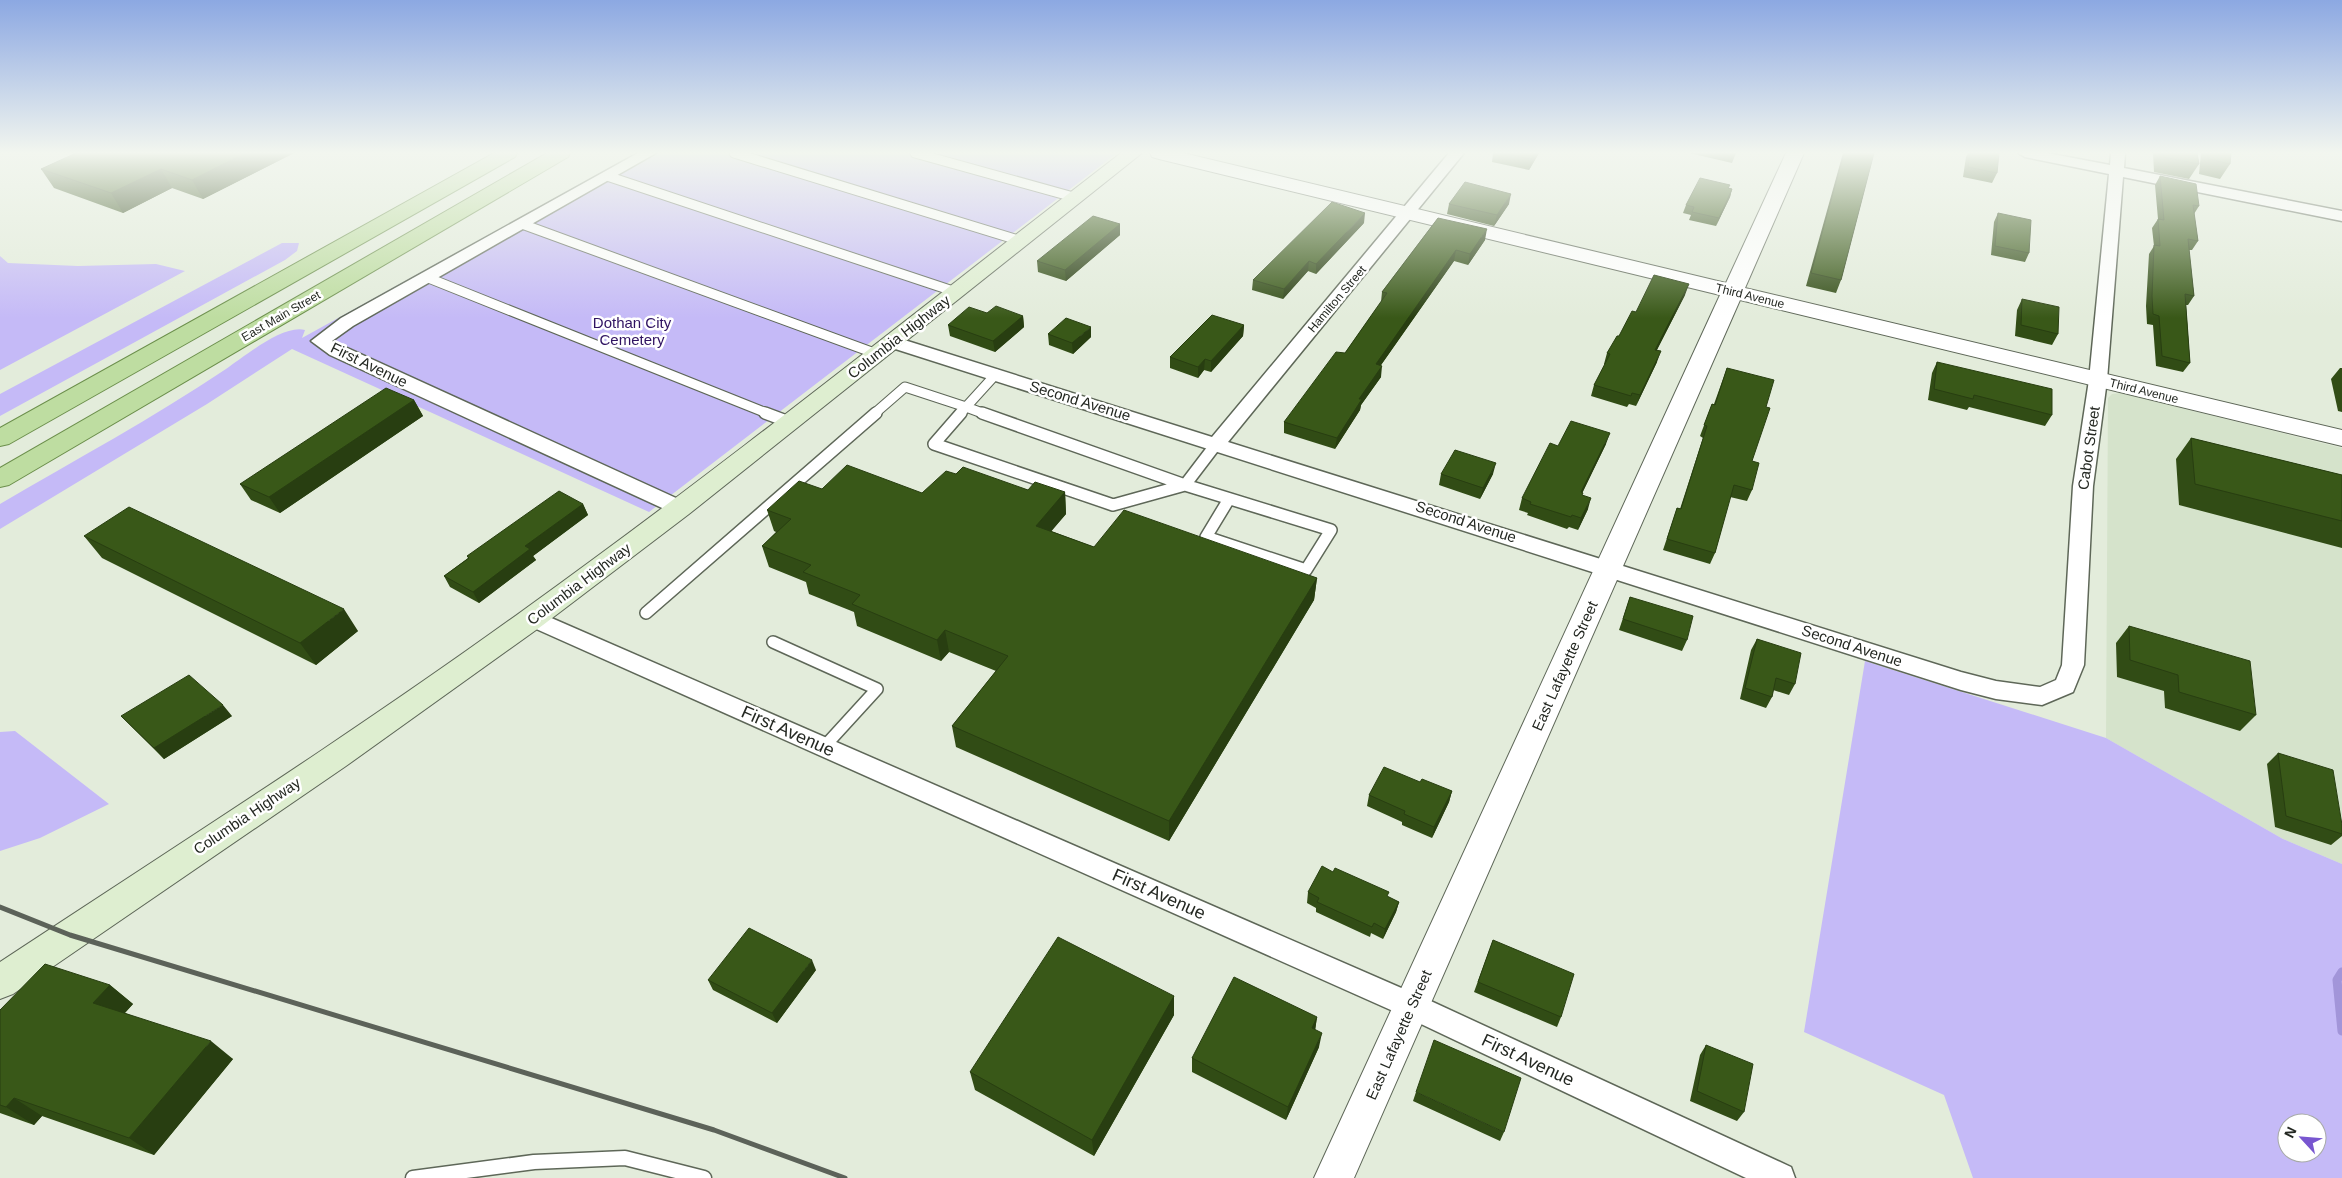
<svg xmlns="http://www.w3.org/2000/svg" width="2342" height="1178" viewBox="0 0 2342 1178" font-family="Helvetica,sans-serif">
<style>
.built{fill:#d5e3cb}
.green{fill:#c5baf7;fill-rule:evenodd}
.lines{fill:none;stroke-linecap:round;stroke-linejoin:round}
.stream{stroke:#a295d9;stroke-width:9}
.service-far2-casing{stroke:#5e6758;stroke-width:11}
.service-far1-casing{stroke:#5e6758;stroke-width:14}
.service-casing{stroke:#5e6758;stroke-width:17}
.minor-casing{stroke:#5e6758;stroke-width:3}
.tertiary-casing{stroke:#5e6758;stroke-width:2}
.secondary-casing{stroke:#5e6758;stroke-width:2}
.primary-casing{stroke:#6c8f4c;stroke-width:2}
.service-far2{stroke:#fff;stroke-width:9}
.service-far1{stroke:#fff;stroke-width:11}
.service{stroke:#fff;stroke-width:14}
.minor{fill:#fff;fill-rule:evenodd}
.tertiary{fill:#fff;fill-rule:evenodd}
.secondary{fill:#deeed0;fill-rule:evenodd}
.primary{fill:#bedda1;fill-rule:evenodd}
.rail{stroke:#5c6259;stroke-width:5}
.wall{fill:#314c15}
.shaded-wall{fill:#283e11}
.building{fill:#395818;stroke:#283e11}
.labels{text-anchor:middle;stroke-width:5;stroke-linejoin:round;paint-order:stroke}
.far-street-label{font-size:12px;fill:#242822;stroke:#fff}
.park-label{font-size:15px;fill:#2f1261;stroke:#fff}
.street-label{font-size:15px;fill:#242822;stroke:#fff}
.near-street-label{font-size:18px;fill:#242822;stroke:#fff}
</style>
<rect width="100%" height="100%" fill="#e3ecdb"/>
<!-- built -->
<path class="built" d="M2120 393 2342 448V864L2283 839 2106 738 2108 398 2112 394Z"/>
<!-- green -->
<path class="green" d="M637 153H1117L649 512 292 349 207 404 0 529V504C75 460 153 418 226 369 244 357 283 324 305 330L302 338Z
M282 243H299L297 251 285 260 0 416V394Z
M0 256 8 263 78 266 156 264 185 271 0 370Z
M1865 661 2106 738 2283 839 2342 864V1178H1973L1944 1095 1804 1032ZM2287 1123H2317V1153H2287Z
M15 731 109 804 40 838 0 851V732Z"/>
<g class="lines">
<!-- stream -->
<path class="stream" d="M2342 972 2337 980 2342 1031"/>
<!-- service-far2 casing -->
<g class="service-far2-casing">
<path id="service-far2" d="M734 153 1021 241
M915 153 1077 198
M607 176 956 292
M522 224 877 354
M426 277 769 414
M874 414 905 387 966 407 996 374
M960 414 966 407 985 414"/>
</g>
<!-- service-far1 casing -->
<g class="service-far1-casing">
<path id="service-far1" d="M765 413 789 422
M961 413 934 444 1113 505 1185 485
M982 413 1185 485
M1185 485 1331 530 1306 570 1206 537 1229 499
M1185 485 1217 443
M646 613 876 413
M773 642 877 689 824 747"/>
</g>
<!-- service casing -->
<g class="service-casing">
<path id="service" d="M413 1178 534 1162 625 1158 704 1178"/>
</g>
<!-- minor casing -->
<g class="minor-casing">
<path id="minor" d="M638 153H656L353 326 332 341 687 503 690 508 687 513 680 515 673 513 330 355 311 341 341 318Z
M1449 153H1464L1228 442 1961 672 1996 681 2040 687 2056 680 2062 665 2073 486 2089 380 2109 174 2025 157 2018 153H2047L2110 165 2111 153H2125L2124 168 2342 211V221L2123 177 2107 380 2093 486 2084 665 2073 692 2042 705 1996 699 1961 690 886 346 883 342 886 338H898L1212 437Z
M533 610 1422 997 1791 1167 1795 1178H1746L1402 1015 525 624 522 618 525 612Z"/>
</g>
<!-- tertiary casing -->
<g class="tertiary-casing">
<path id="tertiary" d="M1150 153H1183L1726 283 1786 153H1804L1745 288 2342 430V446L1740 300 1354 1178H1314L1720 295 1159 159 1152 157Z"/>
</g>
<!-- secondary casing -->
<g class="secondary-casing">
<path id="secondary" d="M1121 153H1142L689 514 543 625 346 766 13 994 0 999V962C176 846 354 733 525 609 728 463 923 306 1121 153Z"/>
</g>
<!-- primary casing -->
<g class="primary-casing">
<path id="primary" d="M494 153H517L515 157 9 444 0 446V428Z
M547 153H570L568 157 9 485 0 487V468Z"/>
</g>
<!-- service-far2 -->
<use href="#service-far2" class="service-far2"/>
<!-- service-far1 -->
<use href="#service-far1" class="service-far1"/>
<!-- service -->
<use href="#service" class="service"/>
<!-- minor -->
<use href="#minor" class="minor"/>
<!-- tertiary -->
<use href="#tertiary" class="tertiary"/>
<!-- secondary -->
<use href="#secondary" class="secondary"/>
<!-- primary -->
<use href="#primary" class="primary"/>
<!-- rail -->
<path class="rail" d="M0 907 70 935 714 1130 845 1178"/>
</g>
<!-- wall -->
<path class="wall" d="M294 153 203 199 172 188 123 213 54 188 41 169Z
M1493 153H1539L1529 170 1492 162Z
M1689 153H1736L1732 163Z
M1843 153H1874L1841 280 1836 293 1806 286Z
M1968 153H1970L1997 173 1992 183 1963 177 1966 157Z
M2153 153H2197L2199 164 2189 179 2154 172Z
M2201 153H2231L2230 164 2220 179 2199 174Z
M2160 176 2199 206 2194 214 2198 241 2192 250H2189L2194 296 2188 305H2186L2190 363 2183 372 2156 366 2153 325 2147 324 2146 306 2149 254 2154 246 2152 228 2158 219 2155 185Z
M1729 188 1732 189 1730 197 1716 226 1689 220 1691 215 1683 213 1686 205Z
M1449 204H1509L1494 226 1447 214Z
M1998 213 2029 253 2025 262 1991 255 1994 222Z
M1438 218 1485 240 1468 265 1454 261 1381 365V377L1361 405 1360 410 1335 449 1284 433V422L1345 353 1381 302 1382 292Z
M1364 223 1316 274 1308 271 1283 299 1252 290 1253 280Z
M1120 224V235L1066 281 1038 272 1037 261Z
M1685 295 1657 350V362L1636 406 1629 404 1627 407 1591 396 1594 385 1605 365 1604 364 1607 353 1636 312Z
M2022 299 2058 334 2052 345 2015 336 2017 310Z
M987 313 1023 316 1024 327 995 352 950 336 948 325Z
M1244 325 1243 336 1211 372 1204 370 1198 378 1170 368V357Z
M1048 334 1091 337 1073 354 1049 345Z
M1937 362 2052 415 2045 426 1969 407 1967 410 1928 400 1932 373Z
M1727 368 1752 461V490L1747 501 1730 497 1715 553 1710 564 1663 550 1677 508 1680 509 1703 438 1700 436 1712 404H1714Z
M2340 368H2342V412L2338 411 2331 379Z
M414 400 423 416 280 513 251 500 240 484Z
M2191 438 2342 475V548L2179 505 2176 459Z
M1606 444 1582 493V495L1588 509 1578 530 1569 527 1567 529 1527 515 1528 513 1519 510 1522 498 1558 446Z
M956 474 1028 490 1065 492 1066 514 1051 531 1094 547 1317 578 1314 600 1169 841 956 747 952 726 996 671 949 652 941 661 857 626 854 612 809 594 806 582 769 567 762 546 776 532 774 531 767 510 822 489 922 493Z
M1441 474H1493L1480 499 1439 485Z
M583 504 588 515 533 556 536 560 479 603 450 587 444 576 468 558 467 556Z
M84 536 358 631 316 665 102 558Z
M1630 597 1687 640 1682 651 1619 630Z
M2129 626 2256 715 2240 731 2165 708 2164 691 2117 677 2116 643Z
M1757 639 1795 684 1789 695 1773 690 1772 697 1766 708 1740 699 1751 650Z
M121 716H232L164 759Z
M2278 753 2342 825V836L2331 845 2275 827 2267 764Z
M1420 782 1452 791 1449 802 1432 838 1402 825V822L1367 806 1369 795Z
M1308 892 1388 897 1399 902 1396 912 1383 939 1371 933 1370 937 1316 912V908L1307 903Z
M1493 940 1561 1017 1557 1027 1474 992Z
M816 970 777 1023 713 990 708 980Z
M110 985 133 1004 125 1013 233 1059 154 1155 42 1116 34 1125 0 1113V1010Z
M1174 996V1015L1094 1156 975 1090 970 1072Z
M1317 1017 1315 1030 1319 1047 1286 1120 1192 1072V1058Z
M1706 1045 1744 1112 1737 1121 1690 1101 1700 1055Z
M1416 1092 1504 1132 1500 1141 1413 1101Z"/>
<!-- shaded-wall -->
<path class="shaded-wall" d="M245 153H294L203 199 192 180Z
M1535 153H1539L1529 170 1531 159Z
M161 169 172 188 123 213 111 193Z
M1732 189 1730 197 1716 226 1719 218Z
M1511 194 1509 204 1494 226 1497 215Z
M1365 213 1364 223 1316 274V264Z
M1120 224V235L1066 281 1065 270Z
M1487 229 1485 240 1468 265 1470 254Z
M1456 250 1454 261 1374 375 1376 364Z
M1309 261 1308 271 1283 299 1284 289Z
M1689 284 1685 295 1651 361 1655 350Z
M1023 316 1024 327 995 352 993 341Z
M1244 325 1243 336 1211 372V361Z
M1091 327V337L1073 354 1072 343Z
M1661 351 1657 362 1636 406 1640 395Z
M1205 359 1204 370 1198 378V367Z
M1382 366 1381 377 1361 405 1360 410 1335 449 1337 438 1359 399Z
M414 400 423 416 280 513 269 497Z
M1610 433 1606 444 1577 504 1581 492Z
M1496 463 1493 474 1480 499 1483 488Z
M1065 492 1066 514 1038 547 1036 526Z
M1591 498 1588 509 1578 530 1581 518Z
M583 504 588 515 533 556 536 560 479 603 473 592 525 546Z
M1317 578 1314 600 1169 841V821Z
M344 609 358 631 316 665 300 643Z
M945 630 949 652 941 661 937 640Z
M223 705 232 716 164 759 154 748Z
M1452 791 1449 802 1432 838 1434 827Z
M1399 902 1396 912 1383 939 1385 929Z
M812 960 816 970 777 1023 772 1013Z
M110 985 133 1004 117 1021 93 1003Z
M1174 996V1015L1094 1156 1092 1140Z
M1317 1017 1315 1031 1312 1028Z
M1322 1033 1319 1047 1286 1120 1288 1107Z
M211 1041 233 1059 154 1155 129 1138Z
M14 1098 42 1116 34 1125 6 1107Z"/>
<!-- building -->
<path class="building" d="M76 153H245L192 180 161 169 111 193 41 169Z
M1502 153H1535L1531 159Z
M1844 153H1874L1841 280 1811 273Z
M1970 153H1999L1997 173 1968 167Z
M2163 153H2197L2199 164 2163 157Z
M2208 153H2231L2230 164 2208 159Z
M2160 176 2196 184 2199 206 2193 205 2198 241 2188 239 2194 296 2185 294 2190 363 2162 356 2159 316 2153 314 2152 296 2154 245 2160 246 2158 219 2164 220Z
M1700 178 1730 185 1728 188 1732 189 1719 218 1692 212 1694 207 1686 205Z
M1465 182 1511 194 1497 215 1449 204Z
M1332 202 1365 213 1316 264 1309 261 1284 289 1253 280Z
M1998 213 2031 220 2029 253 1995 246Z
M1093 216 1120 224 1065 270 1037 261Z
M1438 218 1487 229 1470 254 1456 250 1376 364 1382 366 1359 399H1362L1337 438 1284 422 1336 352 1345 353 1387 293 1382 292Z
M1654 275 1689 284 1655 350 1661 351 1640 395 1632 393 1631 396 1594 385 1610 354 1607 353 1617 336H1619L1632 311 1636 312Z
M2022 299 2059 307 2058 334 2021 325Z
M996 306 1023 316 993 341 948 325 969 307 987 313Z
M1212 315 1244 325 1211 361 1205 359 1198 367 1170 357Z
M1066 318 1091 327 1072 343 1048 334Z
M1937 362 2052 389V415L1974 395 1973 399 1934 389Z
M1727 368 1774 380 1766 407 1770 408 1752 461 1759 463 1752 490 1734 485 1715 553 1667 539 1677 508 1681 509 1707 426 1704 425 1712 404 1715 405Z
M386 388 414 400 269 497 240 484Z
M1571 421 1610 433 1581 492 1583 493 1582 495 1591 498 1581 518 1572 515 1571 517 1530 504 1531 502 1522 498 1550 443 1558 446Z
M2191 438 2342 475V521L2195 484Z
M1455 450 1496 463 1483 488 1441 474Z
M847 465 922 493 946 471 956 474 963 467 1028 490 1035 482 1065 492 1036 526 1094 547 1124 510 1317 578 1169 821 952 726 1008 656 945 630 937 640 852 604 860 595 803 572 811 565 762 546 791 519 767 510 799 481 822 489Z
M559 491 583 504 525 546 530 549 473 592 444 576 469 558 467 556Z
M129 507 344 609 300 643 84 536Z
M1630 597 1693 616 1687 640 1623 619Z
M2129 626 2250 661 2256 715 2179 692 2178 675 2130 660Z
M1757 639 1801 653 1795 684 1776 678 1772 697 1745 688Z
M189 675 223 705 154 748 121 716Z
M2278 753 2333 770 2342 825V834L2286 816Z
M1384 767 1420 782 1422 779 1452 791 1434 827 1404 814 1405 811 1369 795Z
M1322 866 1333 872 1335 868 1389 892 1387 896 1399 902 1385 929 1374 923 1372 927 1317 902 1319 898 1308 892Z
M749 928 812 960 772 1013 708 980Z
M1058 937 1174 996 1092 1140 970 1072Z
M1493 940 1574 974 1561 1017 1478 982Z
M45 964 110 985 93 1003 211 1041 129 1138 14 1098 6 1107 0 1105V1010Z
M1234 977 1317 1017 1312 1028 1322 1033 1288 1107 1192 1058Z
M1434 1040 1521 1078 1504 1132 1416 1092Z
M1706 1045 1753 1064 1744 1112 1697 1091Z"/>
<!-- sky -->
<linearGradient id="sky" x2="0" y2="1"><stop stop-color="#8ca8e2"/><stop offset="0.48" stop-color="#f2f6ef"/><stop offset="1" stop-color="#f2f6ef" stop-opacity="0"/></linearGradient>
<rect width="2342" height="318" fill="url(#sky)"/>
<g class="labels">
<!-- far-street labels -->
<g class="far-street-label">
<text transform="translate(1750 296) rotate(14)" y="4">Third Avenue</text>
<text transform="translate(1337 299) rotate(-50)" y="4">Hamilton Street</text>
<text transform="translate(281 316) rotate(-30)" y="4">East Main Street</text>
<text transform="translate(2144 391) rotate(14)" y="4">Third Avenue</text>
</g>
<!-- park labels -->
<g class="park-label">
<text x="632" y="328">Dothan City<tspan x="632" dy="17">Cemetery</tspan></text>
</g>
<!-- street labels -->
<g class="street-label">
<text transform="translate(899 337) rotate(-38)" y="5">Columbia Highway</text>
<text transform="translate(369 365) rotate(26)" y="5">First Avenue</text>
<text transform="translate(1080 401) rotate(17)" y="5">Second Avenue</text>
<text transform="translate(2089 448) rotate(-82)" y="5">Cabot Street</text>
<text transform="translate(1466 522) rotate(18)" y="5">Second Avenue</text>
<text transform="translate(579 584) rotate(-37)" y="5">Columbia Highway</text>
<text transform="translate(1852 646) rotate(18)" y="5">Second Avenue</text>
<text transform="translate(1565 666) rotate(-66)" y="5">East Lafayette Street</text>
<text transform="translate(247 816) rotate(-34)" y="5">Columbia Highway</text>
<text transform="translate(1399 1035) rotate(-66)" y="5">East Lafayette Street</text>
</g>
<!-- near-street labels -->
<g class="near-street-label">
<text transform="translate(788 731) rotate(24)" y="6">First Avenue</text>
<text transform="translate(1159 894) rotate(24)" y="6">First Avenue</text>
<text transform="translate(1528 1060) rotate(25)" y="6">First Avenue</text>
</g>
</g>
<!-- north arrow -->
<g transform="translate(2302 1138) rotate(296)"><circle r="24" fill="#ffffff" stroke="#a7a9a7"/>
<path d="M0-4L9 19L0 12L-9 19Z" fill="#7856d0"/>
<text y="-8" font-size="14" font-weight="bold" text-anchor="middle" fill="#242822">N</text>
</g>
</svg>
